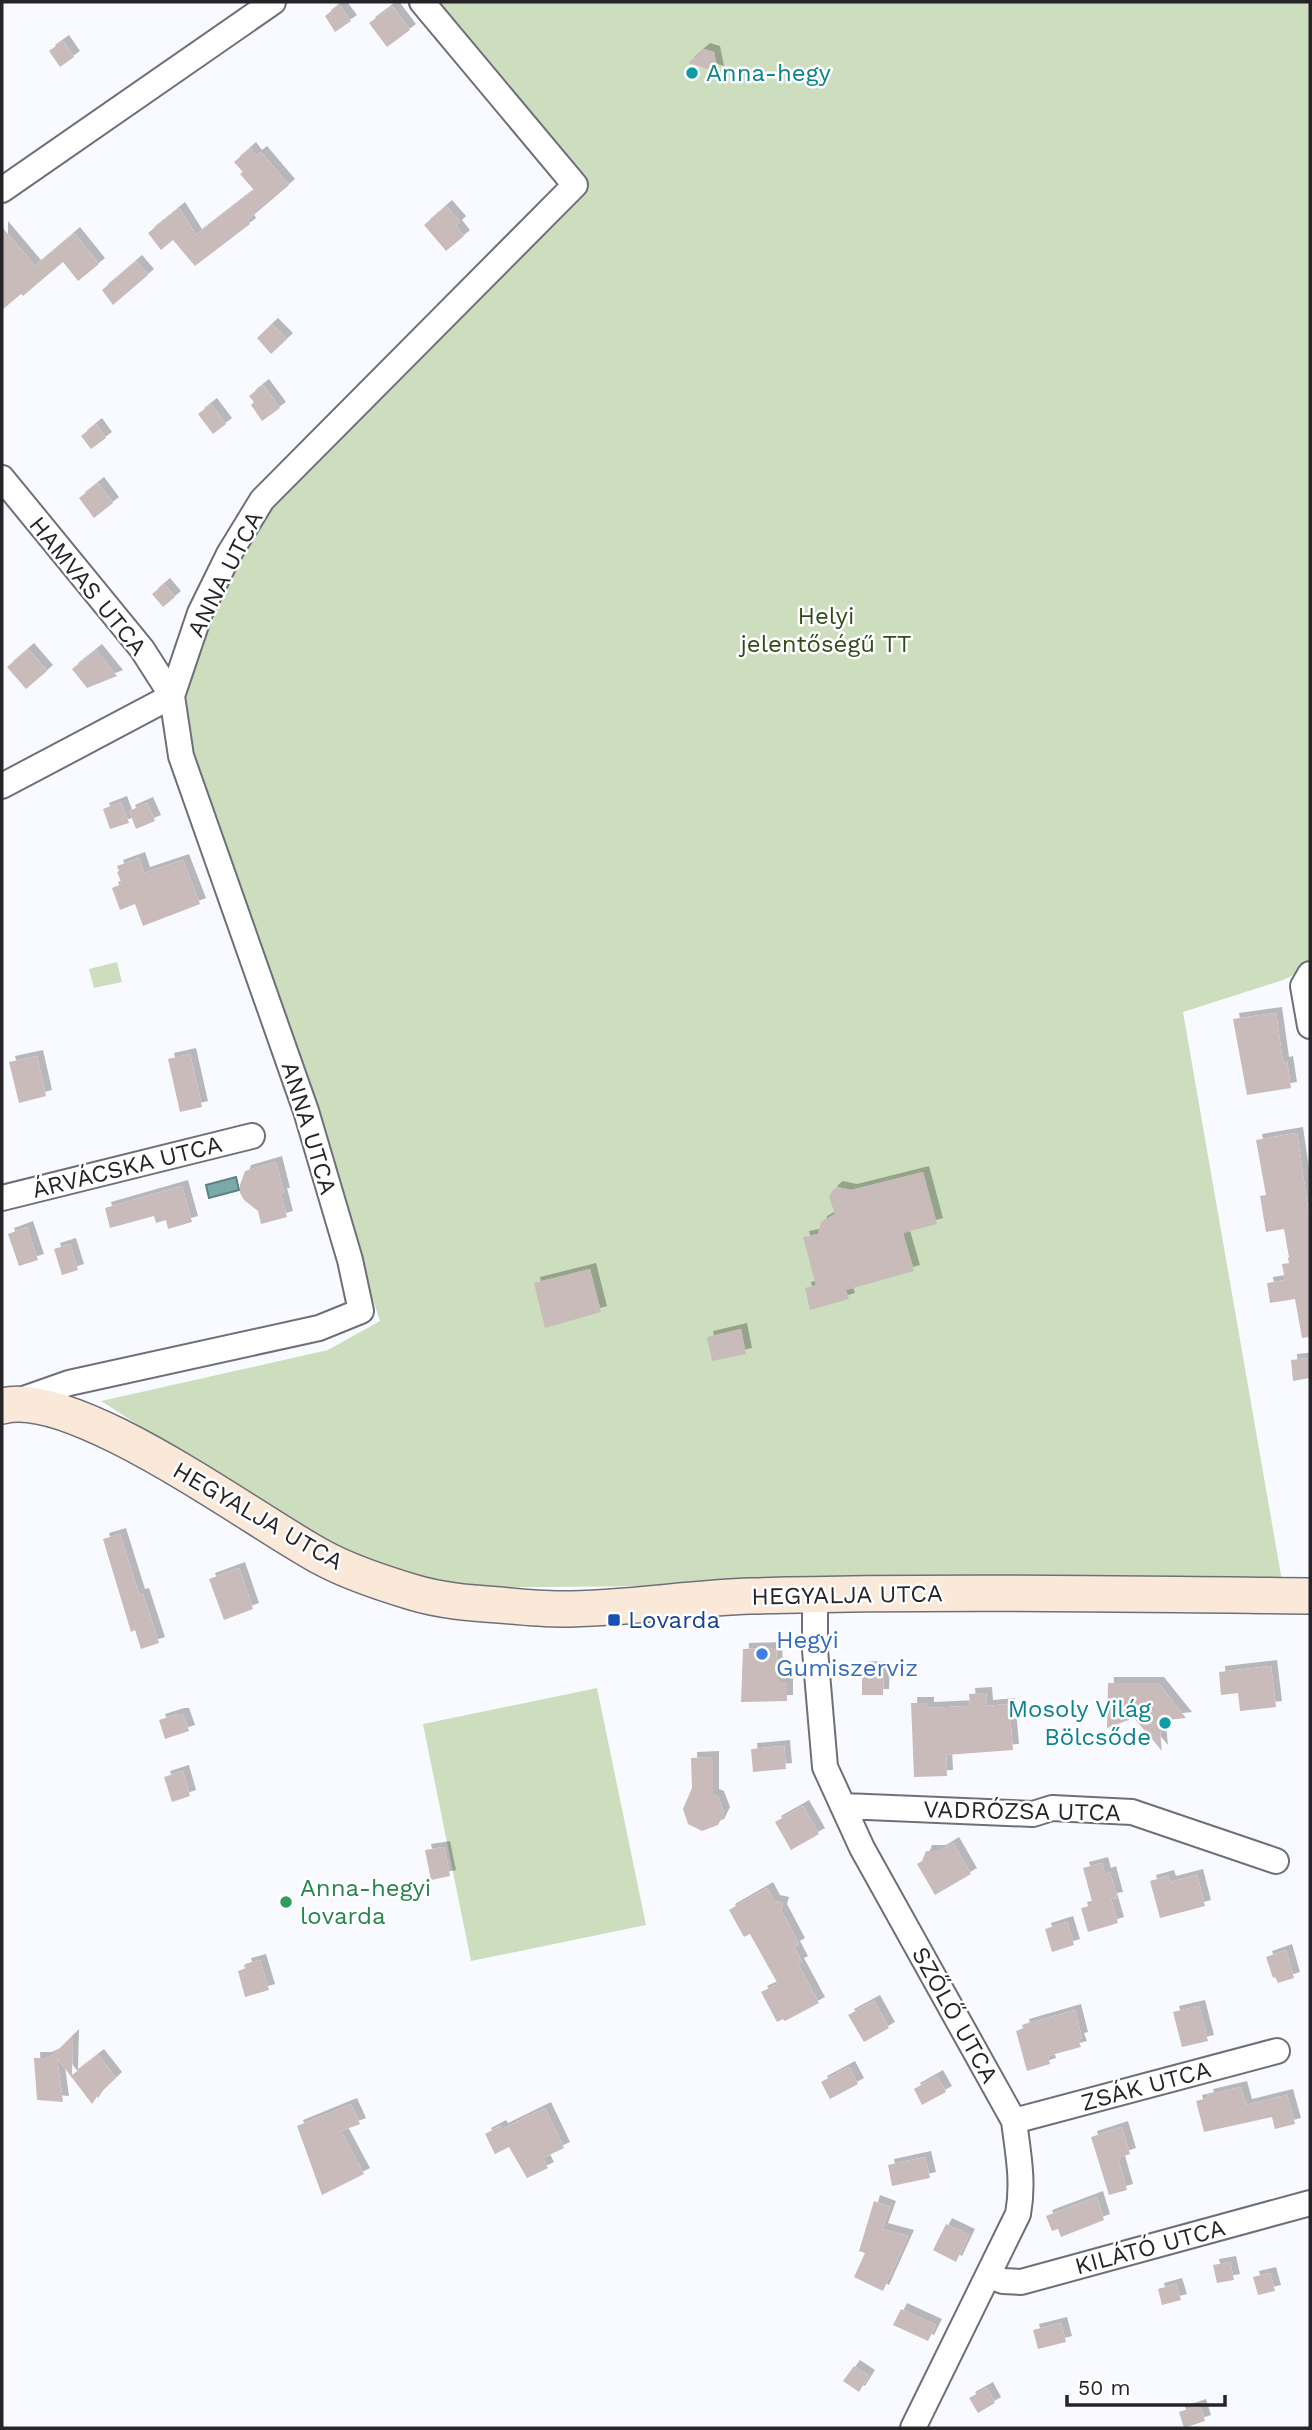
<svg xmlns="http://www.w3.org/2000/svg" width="1312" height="2430" viewBox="0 0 1312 2430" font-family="'Work Sans',sans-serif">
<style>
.green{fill:#ccdebd}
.water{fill:#7aa9aa;stroke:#608183;stroke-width:2}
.building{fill:#c9bbba;filter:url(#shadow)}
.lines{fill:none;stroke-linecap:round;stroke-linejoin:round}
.street-casing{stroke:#6f6f7a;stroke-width:28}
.secondary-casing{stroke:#6f6f7a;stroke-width:38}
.street{stroke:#fff;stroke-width:24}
.secondary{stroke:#fae8d9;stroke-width:35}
.culture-dot{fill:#0f9aa8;stroke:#fff;stroke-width:2.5}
.transit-dot{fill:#1a4fb4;stroke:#fff;stroke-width:2.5}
.shop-dot{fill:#3f7fe0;stroke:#fff;stroke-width:2.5}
.leisure-dot{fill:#2e9e5b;stroke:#fff;stroke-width:2.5}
.labels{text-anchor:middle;stroke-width:5;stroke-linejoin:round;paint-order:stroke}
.culture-label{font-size:24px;fill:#0d838f;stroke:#fff;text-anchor:start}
.street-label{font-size:24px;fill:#252529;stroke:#fff}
.park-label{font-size:24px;fill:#344c1b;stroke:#fff}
.transit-label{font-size:24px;fill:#164399;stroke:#fff;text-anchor:start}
.shop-label{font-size:24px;fill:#366cbe;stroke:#fff;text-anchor:start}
.leisure-label{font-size:24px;fill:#27864d;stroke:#fff;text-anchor:start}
</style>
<defs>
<filter id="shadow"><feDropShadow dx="6" dy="-6" stdDeviation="0" flood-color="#0004"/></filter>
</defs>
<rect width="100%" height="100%" fill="#f9faff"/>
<!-- green -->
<path class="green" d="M422 2H1310V967L1283 980 1183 1012 1282 1581 432 1588 338 1549 268 1508 101 1401 328 1350 380 1321 172 696 262 500 575 186Z
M117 962 122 982 94 988 89 969Z
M597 1688 646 1925 471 1961 423 1724Z"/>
<!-- water -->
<path class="water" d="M236 1177 239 1190 209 1198 206 1185Z"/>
<!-- building -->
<path class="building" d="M339 5 351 21 335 32 325 16Z
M392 6 410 30 387 47 369 23Z
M63 41 74 57 60 67 49 51Z
M704 49 714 52 718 72 688 63Z
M250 148 256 156 261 152 289 185 248 220 250 224 195 266 173 240 161 250 148 233 179 208 196 235 254 190 240 174 243 172 234 162Z
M446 206 460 222 456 226 464 236 446 251 424 225Z
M2 227 35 266 74 233 99 264 78 281 63 262 23 296 21 294 2 310Z
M136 261 148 275 113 305 102 290Z
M272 324 287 339 271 354 257 338Z
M263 385 280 408 262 421 251 405 254 402 249 396Z
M211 404 226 424 213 434 198 414Z
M96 424 106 438 91 449 81 436Z
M98 483 113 503 94 518 79 498Z
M164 584 175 597 163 607 152 594Z
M28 649 47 671 26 689 7 667Z
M96 650 117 676 87 688 72 669Z
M121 802 129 823 110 829 103 809Z
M147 803 155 821 136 829 129 811Z
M139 858 144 873 183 860 200 904 143 926 135 904 120 910 112 888 122 884 117 872 119 871 117 866Z
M1276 1013 1283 1063 1287 1062 1291 1088 1247 1095 1233 1019Z
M190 1054 202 1107 180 1112 168 1059Z
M37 1056 46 1096 19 1103 9 1062Z
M1297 1133 1310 1223V1337L1302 1338 1295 1299 1270 1303 1267 1283 1285 1280 1282 1264 1290 1263 1284 1229 1266 1232 1260 1196 1266 1195 1256 1140Z
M276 1162 284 1194H281L287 1217 261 1224 258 1211 244 1200 240 1193V1185L245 1171Z
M923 1172 937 1224 903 1233 914 1271 846 1290 849 1299 810 1310 805 1288 816 1285 803 1237 818 1234 821 1222 835 1214 829 1197 833 1190 837 1187 851 1190Z
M182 1186 192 1222 168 1229 166 1220 156 1223 154 1216 110 1228 105 1208Z
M27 1227 38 1260 19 1266 8 1234Z
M70 1244 78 1270 62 1275 54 1249Z
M590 1269 601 1312 545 1328 534 1283Z
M741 1329 746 1354 712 1361 707 1337Z
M1310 1358V1378L1293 1381 1291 1360Z
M120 1534 139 1595 143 1594 159 1643 141 1649 135 1630 131 1632 103 1539Z
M239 1568 253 1609 224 1620 209 1579Z
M776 1648 777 1679 779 1682H787V1701L741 1702 743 1649Z
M1271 1666 1276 1707 1240 1711 1238 1693 1221 1695 1219 1672Z
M862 1667 884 1668 883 1695H862Z
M1108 1683H1158L1186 1718 1159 1721 1162 1751 1134 1718 1107 1728Z
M986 1693 987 1706 1009 1704 1013 1750 946 1755 947 1776 914 1777 911 1703H928V1708L970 1706 969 1694Z
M178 1714H183L189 1731 165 1739 159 1720Z
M784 1746 786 1769 753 1772 751 1749Z
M713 1757V1795L718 1797 724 1813 718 1825 702 1831 688 1824 683 1809 692 1788 691 1758Z
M183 1771 190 1796 172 1802 164 1777Z
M803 1806 819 1834 791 1850 775 1822Z
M953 1843 971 1874 935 1895 917 1864 922 1861 926 1851H940Z
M444 1847 450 1876 431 1880 425 1850Z
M1102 1863 1105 1874 1110 1872 1117 1898 1111 1899 1118 1923 1088 1932 1081 1908 1093 1905 1083 1868Z
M1197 1875 1205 1906 1160 1918 1150 1881 1168 1876 1170 1882Z
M767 1888 774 1901 783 1903 781 1910 799 1944 794 1947 802 1962 798 1964 819 2003 785 2021 783 2019 777 2022 761 1992 778 1984 750 1934 744 1937 729 1910Z
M1067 1922 1074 1945 1052 1952 1045 1929Z
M1286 1950 1294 1978 1278 1983 1275 1977 1273 1978 1266 1957Z
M260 1960 269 1990 245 1997 238 1971 246 1968 245 1964Z
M874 2001 889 2028 864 2042 848 2015Z
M1199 2006 1208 2041 1182 2047 1173 2012Z
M1075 2010 1082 2038 1078 2039 1081 2047 1048 2056 1050 2064 1027 2071 1016 2031 1024 2028 1023 2025Z
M73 2035 72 2075 98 2055 116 2078 98 2095 92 2104 57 2058 63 2102 37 2100 34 2058H46L54 2054Z
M849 2067 858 2084 830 2099 821 2082Z
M937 2076 946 2092 922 2105 914 2089Z
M1241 2087 1246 2105 1287 2095 1295 2124 1275 2129 1272 2117 1204 2132 1196 2101 1208 2098 1207 2095Z
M351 2104 360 2124 341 2131 364 2174 322 2195 297 2126Z
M545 2108 564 2148 543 2158 548 2168 527 2178 509 2147 495 2154 485 2134 500 2126 502 2129Z
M1122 2127 1130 2154 1118 2158 1127 2190 1109 2195 1091 2137Z
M925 2157 930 2178 892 2186 888 2165Z
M1097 2197 1104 2220 1061 2237 1058 2229 1052 2231 1046 2216Z
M874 2201 890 2207 882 2229 908 2236 883 2291 854 2277 865 2253 859 2251Z
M946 2224 969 2235 956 2262 933 2250Z
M1230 2262 1234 2280 1217 2283 1213 2265Z
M1270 2273 1275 2291 1258 2295 1253 2277Z
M1176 2284 1181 2300 1162 2305 1158 2289Z
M901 2309 936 2325 928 2341 893 2325Z
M1061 2323 1066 2342 1038 2349 1033 2330Z
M854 2366 869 2376 859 2392 843 2381Z
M987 2388 995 2403 978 2413 969 2398Z
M1200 2405 1205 2421 1184 2428 1179 2412Z"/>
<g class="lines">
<!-- street casing -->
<g class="street-casing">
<path id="street" d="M2 190 273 2
M2 478 142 649 172 696 2 786
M1310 974 1303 986 1310 1026
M2 1198 252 1136
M15 1402 69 1383 319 1328 361 1311 350 1260 306 1111 181 756 172 696 200 613 229 554 262 500 575 185 422 2
M815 1594V1650L825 1767 862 1848 1014 2121C1018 2153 1024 2182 1018 2214L913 2428
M844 1806 1033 1814 1052 1808 1132 1812 1276 1861
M1014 2121 1277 2051
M989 2276 1003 2281 1021 2282 1310 2203"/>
</g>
<!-- secondary casing -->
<g class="secondary-casing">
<path id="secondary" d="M2 1406C75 1386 255 1522 323 1558 351 1573 382 1583 412 1592 441 1601 471 1603 500 1605 520 1607 541 1609 561 1609 625 1609 688 1598 751 1596 937 1591 1124 1594 1310 1596"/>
</g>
<!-- street -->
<use href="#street" class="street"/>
<!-- secondary -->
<use href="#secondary" class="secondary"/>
</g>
<!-- markers -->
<g class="culture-dot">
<circle cx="692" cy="73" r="7"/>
<circle cx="1165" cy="1723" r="7"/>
</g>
<rect class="transit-dot" x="607" y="1613" width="14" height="14" rx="3.5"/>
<circle class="shop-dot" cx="762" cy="1654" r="7"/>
<circle class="leisure-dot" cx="286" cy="1902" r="7"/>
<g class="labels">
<!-- culture labels -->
<g class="culture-label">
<text x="706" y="81">Anna-hegy</text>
<text x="1151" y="1717" text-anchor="end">Mosoly Világ<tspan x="1151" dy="28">Bölcsőde</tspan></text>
</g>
<!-- street labels -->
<g class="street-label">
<text transform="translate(225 574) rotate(-63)" y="8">ANNA UTCA</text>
<text transform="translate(88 586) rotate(51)" y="8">HAMVAS UTCA</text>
<text transform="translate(309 1128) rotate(73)" y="8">ANNA UTCA</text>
<text transform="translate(127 1167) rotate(-14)" y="8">ÁRVÁCSKA UTCA</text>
<text transform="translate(258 1516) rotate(30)" y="8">HEGYALJA UTCA</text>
<text transform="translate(847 1595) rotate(-1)" y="8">HEGYALJA UTCA</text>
<text transform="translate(1022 1811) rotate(1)" y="8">VADRÓZSA UTCA</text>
<text transform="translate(955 2015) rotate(61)" y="8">SZŐLŐ UTCA</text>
<text transform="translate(1146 2086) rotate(-15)" y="8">ZSÁK UTCA</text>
<text transform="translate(1150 2247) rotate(-15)" y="8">KILÁTÓ UTCA</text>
</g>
<!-- park labels -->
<g class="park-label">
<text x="826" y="624">Helyi<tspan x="826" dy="28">jelentőségű TT</tspan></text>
</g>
<!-- transit labels -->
<g class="transit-label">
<text x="628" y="1628">Lovarda</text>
</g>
<!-- shop labels -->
<g class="shop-label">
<text x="776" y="1648">Hegyi<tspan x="776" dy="28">Gumiszerviz</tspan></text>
</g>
<!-- leisure labels -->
<g class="leisure-label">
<text x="300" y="1896">Anna-hegyi<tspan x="300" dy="28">lovarda</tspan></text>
</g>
</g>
<!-- border -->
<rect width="1312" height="2430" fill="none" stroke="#252529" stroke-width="7"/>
<!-- scale -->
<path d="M1067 2395v10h158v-10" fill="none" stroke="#252529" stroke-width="3.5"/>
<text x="1078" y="2395" font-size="21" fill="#252529" stroke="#ffffff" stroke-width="5" paint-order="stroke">50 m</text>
</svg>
